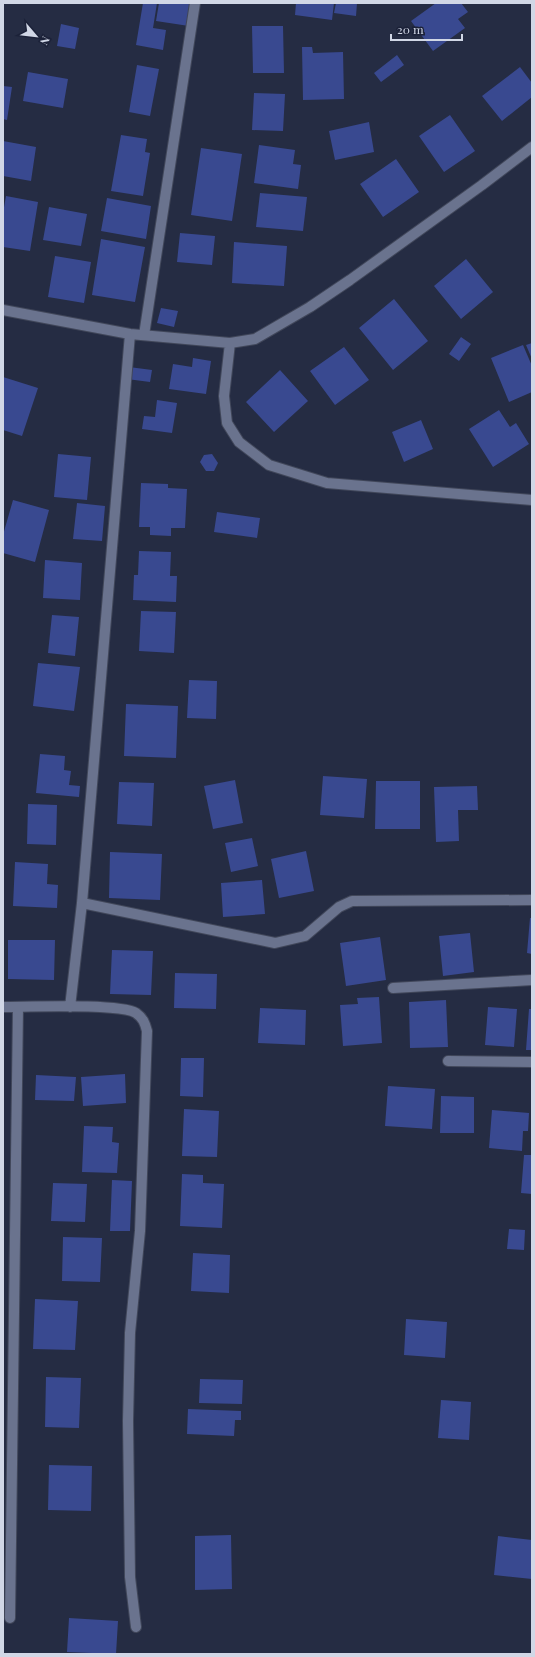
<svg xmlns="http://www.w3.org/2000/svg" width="535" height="1657" viewBox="0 0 535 1657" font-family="'Playfair Display',serif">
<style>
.building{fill:#394990}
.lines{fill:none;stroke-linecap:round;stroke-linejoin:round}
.minor-casing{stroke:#41475a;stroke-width:12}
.minor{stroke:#6a738e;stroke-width:10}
</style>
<rect width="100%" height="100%" fill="#252c43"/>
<!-- building -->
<path class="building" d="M143 3H157L153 28 166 30 163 50 136 45Z
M159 3H193L189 26 156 21Z
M296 3H334L332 20 295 15Z
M336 3H357L356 16 334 13Z
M436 3H461L468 12 458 19 465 28 433 51 411 21Z
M61 24 79 28 75 49 57 46Z
M252 26H283L284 73H253Z
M302 47H312L313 53 343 52 344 99 303 100Z
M397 55 404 65 381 82 374 73Z
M137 65 159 69 150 116 129 112Z
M520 67 532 83V97L502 121 482 96Z
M28 72 68 79 63 108 23 101Z
M3 86 12 87 7 120 3 119Z
M254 93 285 94 283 131 252 130Z
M450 115 475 151 444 172 419 136Z
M369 122 374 152 335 160 329 131Z
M121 135 147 139 145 152 150 153 143 196 111 191Z
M3 141 36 147 31 181 3 176Z
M259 145 295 150 293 164 301 165 298 189 254 183Z
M201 148 242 154 232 221 191 215Z
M396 159 419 192 383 217 360 184Z
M260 193 307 197 303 231 256 227Z
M6 196 38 202 30 251 3 247V213Z
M107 198 151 206 146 239 101 231Z
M49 207 87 214 81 246 43 240Z
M180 233 215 236 212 265 177 262Z
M101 239 145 247 135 302 92 295Z
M234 242 287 246 284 286 232 283Z
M55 256 91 262 84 303 48 297Z
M466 259 493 292 461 319 434 286Z
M394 299 428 341 393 370 359 328Z
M161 308 178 311 174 327 157 323Z
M461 337 471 344 459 361 449 354Z
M532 343V359L526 345Z
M523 345 532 366V392L509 402 491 358Z
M344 347 369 380 335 405 310 371Z
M193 358 211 361 206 394 169 389 173 364 192 367Z
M129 367 152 370 150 382 127 379Z
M280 370 308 401 274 432 246 402Z
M3 377 38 388 22 436 3 430Z
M157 400 177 403 172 433 142 429 144 416 155 417Z
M499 410 510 427 516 423 529 444 493 467 469 429Z
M421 420 433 449 404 462 392 432Z
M58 454 91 457 87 500 54 497Z
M212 454 218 463 214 471H206L200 462 204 455Z
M141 483 168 484V488L187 489 185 528H171V536L150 535V527H139Z
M13 500 49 510 35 562 3 553V535Z
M77 503 105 506 102 541 73 539Z
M217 512 260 518 257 538 214 532Z
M139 551 171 552 170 576H177L176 602 133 600 134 575H138Z
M45 560 82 563 80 600 43 598Z
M141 611 176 612 174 653 139 651Z
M52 615 79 617 75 656 48 653Z
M38 663 80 667 74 711 33 706Z
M189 680 217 681 216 719 187 718Z
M126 704 178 706 176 758 124 756Z
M40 754 65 756 64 770 71 771 69 785 80 786 79 797 36 793Z
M323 776 367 779 364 818 320 815Z
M235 780 243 823 213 829 204 786Z
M376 781H420V829H375Z
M119 782 154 783 152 826 117 824Z
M477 786 478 810H458L459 841 436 842 434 787Z
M28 804 57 805 56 845 27 844Z
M252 838 258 866 231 872 225 843Z
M306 851 314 891 279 898 271 859Z
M110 852 162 854 160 900 109 898Z
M15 862 48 864 47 884 58 885 57 908 13 906Z
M262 880 265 914 223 917 221 883Z
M530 918H532V954L527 953Z
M470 933 474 972 443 976 439 936Z
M380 937 386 980 346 986 340 943Z
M8 940H55L54 980 8 979Z
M112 950 153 951 151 995 110 994Z
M175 973 217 974 216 1009 174 1008Z
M379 997 382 1043 343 1046 340 1005 358 1004 357 998Z
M446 1000 448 1047 410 1048 409 1002Z
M488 1007 517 1009 514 1047 485 1045Z
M260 1008 306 1010 305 1045 258 1043Z
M529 1009H532V1050H526Z
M181 1058H204L203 1097 180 1096Z
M125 1074 126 1103 83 1106 81 1077Z
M36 1075 76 1077 74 1101 35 1100Z
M388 1086 435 1089 432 1129 385 1126Z
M441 1096 474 1097V1133H440Z
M184 1109 219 1111 217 1157 182 1156Z
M492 1110 529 1113 528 1131H523L522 1151 489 1148Z
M84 1126 113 1127 112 1142 119 1143 117 1173 82 1172Z
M524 1155H532V1194L521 1193Z
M182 1174 203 1175V1183L224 1184 222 1228 180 1226Z
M112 1180 132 1181 130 1231H110Z
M53 1183 87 1184 85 1222 51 1221Z
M509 1229 525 1230 524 1250 507 1249Z
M63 1237 102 1238 100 1282 62 1281Z
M193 1253 230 1255 229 1293 191 1291Z
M35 1299 78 1301 75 1350 33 1349Z
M406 1319 447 1322 445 1358 404 1355Z
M46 1377 81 1378 79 1428 45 1427Z
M200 1379 243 1380 242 1404 199 1403Z
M441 1400 471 1402 469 1440 438 1438Z
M188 1409 241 1411V1420H235L234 1436 187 1434Z
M49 1465 92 1466 91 1511 48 1510Z
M231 1535 232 1589 195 1590V1536Z
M498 1536 532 1540V1579L494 1575Z
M69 1618 118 1621 116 1654 67 1652Z"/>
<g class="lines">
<!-- minor casing -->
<g class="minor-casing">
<path id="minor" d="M3 310 130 334 230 343 255 339 310 307 350 280 482 185 532 147
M144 335 195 3
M230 343 224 396 227 423 239 442 269 465 327 483 532 500
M82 903 275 943 305 936 339 907 352 901 532 900
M393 988 532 980
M3 1007C27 1007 120 1003 136 1013 143 1018 145 1023 147 1031L140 1231 130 1333 128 1421 130 1577 136 1627
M70 1007 82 903 130 334
M448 1061 532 1062
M10 1618 18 1007"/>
</g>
<!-- minor -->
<use href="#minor" class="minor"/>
</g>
<!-- border -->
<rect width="535" height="1657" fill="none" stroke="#d1d7e6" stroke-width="8"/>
<!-- north arrow -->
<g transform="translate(36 36) rotate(118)" stroke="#1c2239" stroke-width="3" paint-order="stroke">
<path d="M0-3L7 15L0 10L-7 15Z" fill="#d1d7e6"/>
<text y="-6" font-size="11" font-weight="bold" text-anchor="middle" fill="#d1d7e6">N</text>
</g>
<!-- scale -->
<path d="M391 34v6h71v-6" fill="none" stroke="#d1d7e6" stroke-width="2"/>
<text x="397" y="34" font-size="12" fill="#d1d7e6" stroke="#1c2239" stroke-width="3" paint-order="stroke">20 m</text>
</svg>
